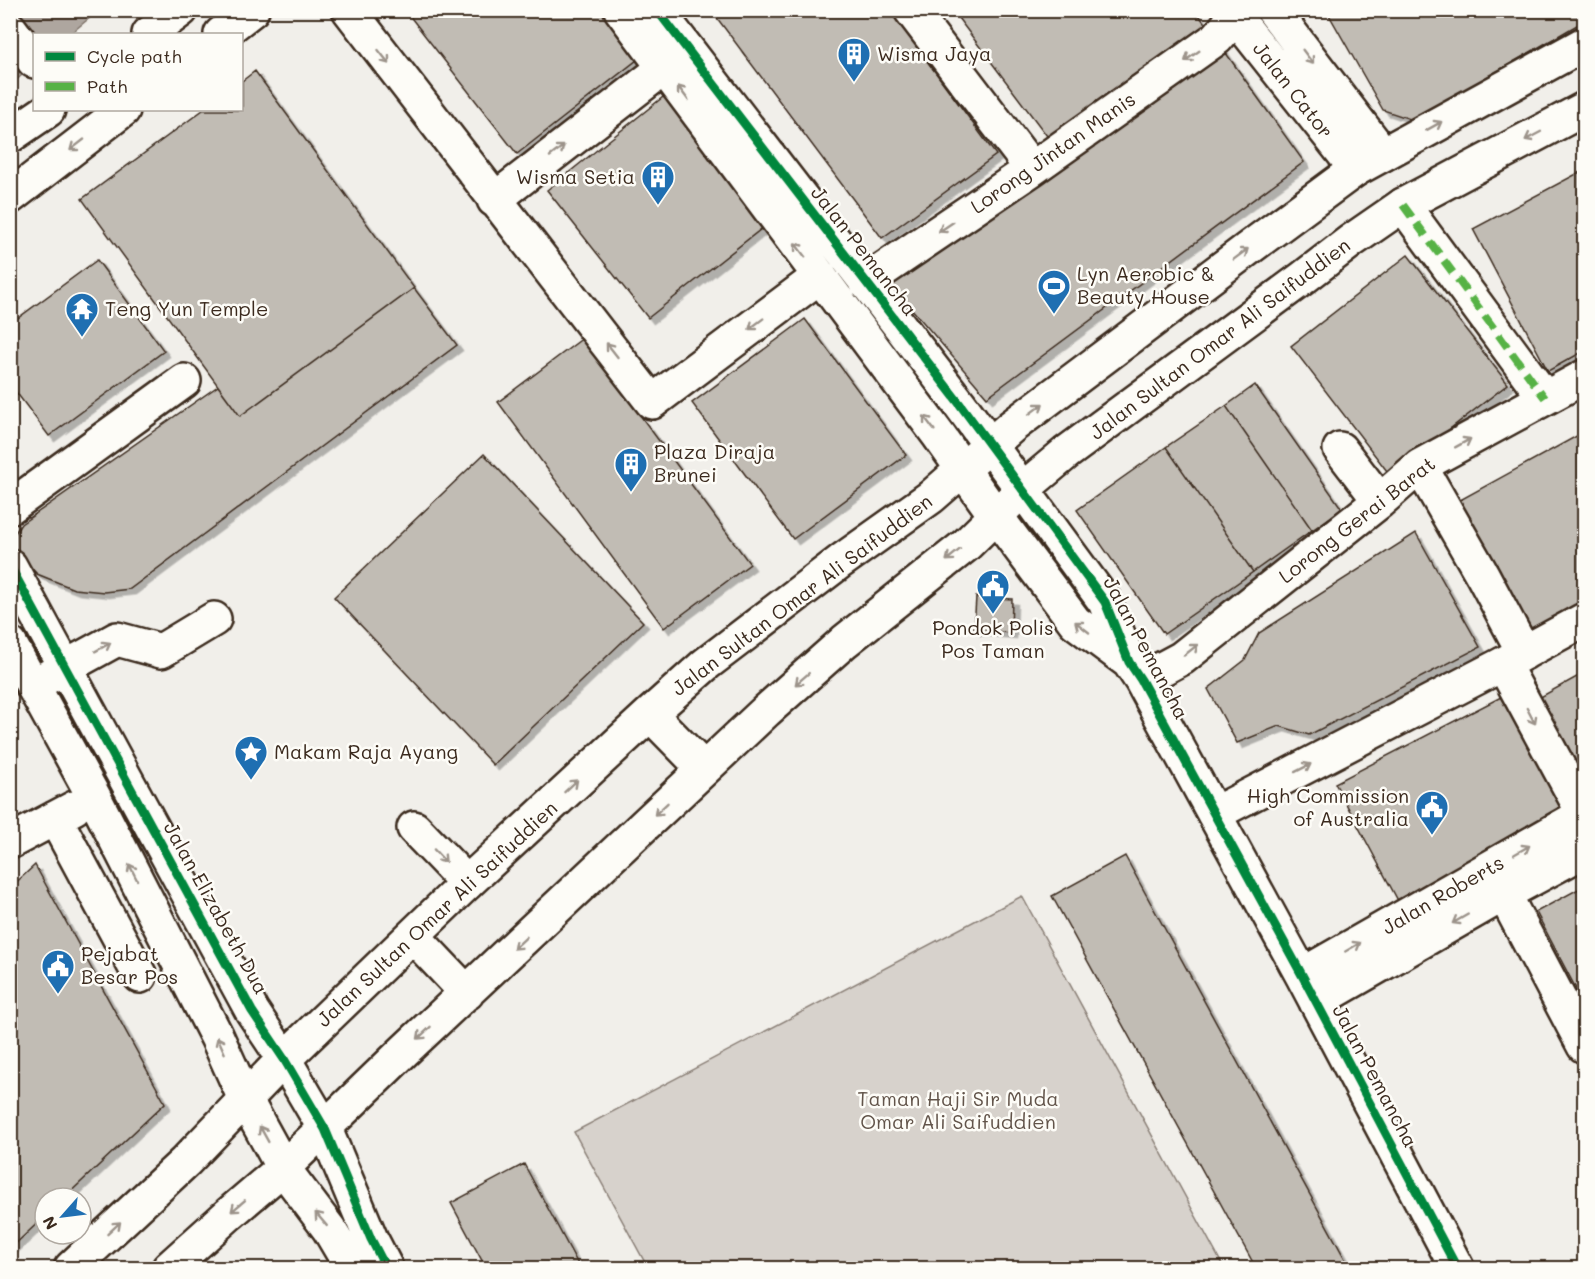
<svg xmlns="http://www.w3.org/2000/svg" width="1595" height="1279" viewBox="0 0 1595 1279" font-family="Mali,sans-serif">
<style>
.green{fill:#d7d2cc;stroke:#897e75;stroke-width:1.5}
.water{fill:#aea69f;stroke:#80746b;stroke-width:1.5}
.building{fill:#c1bcb4;stroke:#3b2a1e;stroke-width:1.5;filter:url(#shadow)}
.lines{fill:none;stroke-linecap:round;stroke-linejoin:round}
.minor-casing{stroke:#3b2a1e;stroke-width:38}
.major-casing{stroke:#3b2a1e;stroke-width:38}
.minor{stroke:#fdfcf7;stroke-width:33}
.major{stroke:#fdfcf7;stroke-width:33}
.quiet{stroke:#57b245;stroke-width:8;stroke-dasharray:15 8;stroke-linecap:butt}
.cycleway-casing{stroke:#fdfcf7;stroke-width:13}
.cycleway{stroke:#00873e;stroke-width:9}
.oneway{stroke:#9c938a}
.labels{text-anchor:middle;stroke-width:5;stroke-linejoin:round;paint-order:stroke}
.poi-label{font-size:20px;fill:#3b2a1e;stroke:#fdfcf7;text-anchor:start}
.street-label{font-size:20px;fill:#3b2a1e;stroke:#fdfcf7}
.park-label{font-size:20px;fill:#62544a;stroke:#fdfcf7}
</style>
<defs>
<filter id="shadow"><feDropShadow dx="5.5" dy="5.5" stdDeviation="0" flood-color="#0004"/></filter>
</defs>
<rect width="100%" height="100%" fill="#f1efea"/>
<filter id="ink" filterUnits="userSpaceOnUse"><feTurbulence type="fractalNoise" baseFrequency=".0167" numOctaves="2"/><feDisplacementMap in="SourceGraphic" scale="12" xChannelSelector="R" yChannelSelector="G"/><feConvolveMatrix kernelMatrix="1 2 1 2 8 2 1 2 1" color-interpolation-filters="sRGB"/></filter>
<g filter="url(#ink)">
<!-- green -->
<path class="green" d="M1022 896 1224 1268H648L574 1132Z"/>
<!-- water -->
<path class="water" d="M11 11H98L70 34H34V64L11 85Z"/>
<!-- building -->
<path class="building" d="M405 10H607L642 56 517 154Z
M711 10H890L996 155 882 238Z
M952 10H1195L1210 30 1056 148Z
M1332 10H1584V21L1413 120 1383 110 1328 13Z
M1223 49 1304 162 987 397 887 280Z
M255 71 414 288 240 416 82 199 203 110H242V81Z
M668 93 770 222 648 318 547 190Z
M1584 170V351L1548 371 1473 229Z
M1408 255 1508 384 1390 475 1291 346Z
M97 260 164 351 49 436 10 384V324Z
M414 288 457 345 130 589 104 592 74 589 37 574 10 544V540L21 524 218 386 240 416Z
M805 319 906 455 793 539 692 403Z
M583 338 750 564 664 628 498 402Z
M1255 385 1342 509 1312 530 1226 406Z
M1226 406 1312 530 1253 572 1166 447Z
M1584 432V609L1526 641 1451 505Z
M1166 447 1253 572 1164 634 1077 510Z
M484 454 643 622 493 765 334 597Z
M1416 533 1480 647 1309 735 1279 726 1237 743 1208 689 1245 660 1259 633Z
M976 597 1012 599 1011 633 974 630Z
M1584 673V798L1535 700Z
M1501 697 1568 820 1402 908 1335 783Z
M1125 856 1350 1268H1256L1052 896Z
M35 865 165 1103 64 1198H45V1216L10 1249V888Z
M1584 886V1004L1536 912Z
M524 1164 580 1268H486L451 1203Z"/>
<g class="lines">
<!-- minor casing -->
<g class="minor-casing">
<path id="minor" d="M349 10 652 402 820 276
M621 10 939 436 996 516 1075 622 1129 662
M657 10 959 403 1105 602 1129 662 1141 680 1302 975 1457 1268
M911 10 1032 169
M1230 10 1356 169
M1273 10 1383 154
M10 29 34 61
M494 200 664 68
M1403 205 1545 398
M865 282 1032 169 1217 38 1241 10
M1340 449 1380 501
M1420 466 1483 576 1524 653
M10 507 184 381
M10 566 252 1011 284 1059 325 1129 371 1239 386 1268
M10 644 94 797 217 1037 245 1099 283 1168 329 1229 352 1268
M1503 664 1584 814
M46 678 117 639 161 651 214 619
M1141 680 1182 658 1380 501 1420 466 1584 377
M1214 814 1503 664 1584 620
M55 818 140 976
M414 828 467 883
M10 842 74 808
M1504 894 1584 1046
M1302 975 1584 814
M1316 1002 1504 894 1584 851"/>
</g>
<!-- major casing -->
<g class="major-casing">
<path id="major" d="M149 34 181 10
M221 34 252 10
M10 136 48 110
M10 197 123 110
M650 714 704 769
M413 936 467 993
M71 1268 185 1162 284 1059 467 883 650 714 706 664 841 561 931 497 1011 427 1249 248 1356 169 1584 44
M169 1268 229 1214 283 1168 404 1051 766 711 845 641 966 545 1023 489 1066 453 1303 278 1351 241 1403 205 1584 109"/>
</g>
<!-- minor -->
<use href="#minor" class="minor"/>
<!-- major -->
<use href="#major" class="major"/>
<!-- quiet -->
<path class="quiet" d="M1403 205 1545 398"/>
<!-- cycleway casing -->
<g class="cycleway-casing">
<path id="cycleway" d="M657 10 959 403 1105 602 1129 662 1141 680 1302 975 1457 1268
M10 566 252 1011 284 1059 325 1129 371 1239 386 1268"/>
</g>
<!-- cycleway -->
<use href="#cycleway" class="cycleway"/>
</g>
<!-- one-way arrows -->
<defs><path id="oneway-shaft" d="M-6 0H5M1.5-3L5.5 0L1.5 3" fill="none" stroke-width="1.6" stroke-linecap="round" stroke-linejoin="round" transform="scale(1.5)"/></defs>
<g class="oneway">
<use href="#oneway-shaft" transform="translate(1192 56) rotate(145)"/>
<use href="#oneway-shaft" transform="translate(384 57) rotate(52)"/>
<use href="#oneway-shaft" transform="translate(1308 57) rotate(53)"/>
<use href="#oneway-shaft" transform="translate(683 93) rotate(-127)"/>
<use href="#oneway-shaft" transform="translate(1434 126) rotate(-29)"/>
<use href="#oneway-shaft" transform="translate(1533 136) rotate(152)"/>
<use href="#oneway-shaft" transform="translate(77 145) rotate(142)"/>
<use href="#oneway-shaft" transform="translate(557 151) rotate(-38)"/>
<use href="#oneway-shaft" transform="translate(946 227) rotate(146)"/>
<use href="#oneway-shaft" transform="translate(800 250) rotate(-127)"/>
<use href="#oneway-shaft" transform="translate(1241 254) rotate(-37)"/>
<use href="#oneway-shaft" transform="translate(756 324) rotate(143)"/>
<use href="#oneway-shaft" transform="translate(612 350) rotate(-128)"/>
<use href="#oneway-shaft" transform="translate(1036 409) rotate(-37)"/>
<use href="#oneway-shaft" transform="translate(929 423) rotate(-127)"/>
<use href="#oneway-shaft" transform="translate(1463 443) rotate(-29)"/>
<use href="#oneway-shaft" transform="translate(953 555) rotate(141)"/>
<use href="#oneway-shaft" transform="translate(1082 627) rotate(-142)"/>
<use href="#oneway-shaft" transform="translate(103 647) rotate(-29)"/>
<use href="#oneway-shaft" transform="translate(1191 650) rotate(-38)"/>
<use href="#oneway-shaft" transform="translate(802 679) rotate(139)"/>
<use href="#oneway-shaft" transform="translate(1531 716) rotate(62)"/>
<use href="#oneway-shaft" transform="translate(1303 768) rotate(-27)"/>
<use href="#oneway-shaft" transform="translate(571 786) rotate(-43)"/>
<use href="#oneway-shaft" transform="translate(661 809) rotate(137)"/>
<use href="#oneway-shaft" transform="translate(1522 850) rotate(-30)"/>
<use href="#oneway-shaft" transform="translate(440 856) rotate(47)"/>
<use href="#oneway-shaft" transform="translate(133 872) rotate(-117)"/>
<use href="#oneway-shaft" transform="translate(1460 919) rotate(150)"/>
<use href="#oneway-shaft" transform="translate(520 943) rotate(137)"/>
<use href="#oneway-shaft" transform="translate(1353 947) rotate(-30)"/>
<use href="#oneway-shaft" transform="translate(424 1033) rotate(137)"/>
<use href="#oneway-shaft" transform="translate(221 1045) rotate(-114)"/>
<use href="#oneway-shaft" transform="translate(264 1134) rotate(-119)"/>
<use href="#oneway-shaft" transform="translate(238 1206) rotate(140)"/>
<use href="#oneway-shaft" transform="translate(321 1219) rotate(-130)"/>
<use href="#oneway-shaft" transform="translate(114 1228) rotate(-43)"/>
</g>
</g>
<!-- icons -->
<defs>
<g id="building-pin" transform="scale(1.725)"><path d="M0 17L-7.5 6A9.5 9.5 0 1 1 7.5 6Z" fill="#1f6fb2" stroke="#fdfcf7"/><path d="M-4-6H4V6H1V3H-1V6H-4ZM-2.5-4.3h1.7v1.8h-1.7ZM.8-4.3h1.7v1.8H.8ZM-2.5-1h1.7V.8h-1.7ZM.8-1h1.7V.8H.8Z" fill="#fff"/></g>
<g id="stadium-pin" transform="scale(1.725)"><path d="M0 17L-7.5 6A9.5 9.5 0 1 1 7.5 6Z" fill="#1f6fb2" stroke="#fdfcf7"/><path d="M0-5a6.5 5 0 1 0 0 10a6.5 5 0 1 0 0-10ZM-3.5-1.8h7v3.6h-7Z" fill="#fff"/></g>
<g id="temple-pin" transform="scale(1.725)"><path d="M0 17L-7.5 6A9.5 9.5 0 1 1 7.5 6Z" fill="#1f6fb2" stroke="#fdfcf7"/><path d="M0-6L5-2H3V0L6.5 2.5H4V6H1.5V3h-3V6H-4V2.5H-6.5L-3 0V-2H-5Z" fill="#fff"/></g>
<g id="civic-pin" transform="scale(1.725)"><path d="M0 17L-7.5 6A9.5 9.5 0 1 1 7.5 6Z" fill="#1f6fb2" stroke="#fdfcf7"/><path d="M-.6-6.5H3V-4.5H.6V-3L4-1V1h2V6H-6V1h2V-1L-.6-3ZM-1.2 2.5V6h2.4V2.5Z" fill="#fff"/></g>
<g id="sight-pin" transform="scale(1.725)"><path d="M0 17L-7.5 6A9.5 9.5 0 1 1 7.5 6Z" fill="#1f6fb2" stroke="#fdfcf7"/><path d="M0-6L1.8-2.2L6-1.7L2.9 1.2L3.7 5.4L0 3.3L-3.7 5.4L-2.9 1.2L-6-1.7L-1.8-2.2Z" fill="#fff"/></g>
</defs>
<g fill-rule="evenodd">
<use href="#building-pin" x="854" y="54"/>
<use href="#building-pin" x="658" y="177"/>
<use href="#stadium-pin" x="1054" y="286"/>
<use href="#temple-pin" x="82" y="309"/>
<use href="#building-pin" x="631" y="464"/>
<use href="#civic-pin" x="993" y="586"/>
<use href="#sight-pin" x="251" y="752"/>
<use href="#civic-pin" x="1432" y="807"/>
<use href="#civic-pin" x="58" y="966"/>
</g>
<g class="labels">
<!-- poi labels -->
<g class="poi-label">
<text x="877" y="61">Wisma Jaya</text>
<text x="635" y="184" text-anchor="end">Wisma Setia</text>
<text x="1077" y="281">Lyn Aerobic &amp;<tspan x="1077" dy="23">Beauty House</tspan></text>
<text x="105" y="316">Teng Yun Temple</text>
<text x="654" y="459">Plaza Diraja<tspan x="654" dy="23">Brunei</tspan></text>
<text x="993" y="635" text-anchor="middle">Pondok Polis<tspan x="993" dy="23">Pos Taman</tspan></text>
<text x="274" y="759">Makam Raja Ayang</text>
<text x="1409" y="803" text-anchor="end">High Commission<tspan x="1409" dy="23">of Australia</tspan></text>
<text x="81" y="961">Pejabat<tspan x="81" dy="23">Besar Pos</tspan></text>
</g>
<!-- street labels -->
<g class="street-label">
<text transform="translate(1293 90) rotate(52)" y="7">Jalan Cator</text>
<text transform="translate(1053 153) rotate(-35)" y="7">Lorong Jintan Manis</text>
<text transform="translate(864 251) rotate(52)" y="7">Jalan Pemancha</text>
<text transform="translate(1220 339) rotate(-37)" y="7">Jalan Sultan Omar Ali Saifuddien</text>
<text transform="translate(1357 520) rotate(-38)" y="7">Lorong Gerai Barat</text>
<text transform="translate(802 595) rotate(-37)" y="7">Jalan Sultan Omar Ali Saifuddien</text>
<text transform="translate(1146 648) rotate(62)" y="7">Jalan Pemancha</text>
<text transform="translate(1443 895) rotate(-30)" y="7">Jalan Roberts</text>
<text transform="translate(216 908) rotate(61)" y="7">Jalan Elizabeth Dua</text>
<text transform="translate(437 914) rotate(-43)" y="7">Jalan Sultan Omar Ali Saifuddien</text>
<text transform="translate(1375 1076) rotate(62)" y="7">Jalan Pemancha</text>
</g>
<!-- park labels -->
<g class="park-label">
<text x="958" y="1106">Taman Haji Sir Muda<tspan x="958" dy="23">Omar Ali Saifuddien</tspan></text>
</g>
</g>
<!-- margin -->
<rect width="1595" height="1279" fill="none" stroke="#fdfcf7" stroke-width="36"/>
<rect x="18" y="18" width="1559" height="1243" fill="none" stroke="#3b2a1e" stroke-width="2" filter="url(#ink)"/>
<!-- legend -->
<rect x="33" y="33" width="210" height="78" fill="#fdfcf7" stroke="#afa8a0" stroke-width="1.5"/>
<rect x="45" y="52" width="30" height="9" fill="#00873e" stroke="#afa8a0" stroke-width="1.5"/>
<text x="87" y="63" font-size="18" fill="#3b2a1e">Cycle path</text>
<rect x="45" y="82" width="30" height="9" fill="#57b245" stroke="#afa8a0" stroke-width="1.5"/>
<text x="87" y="93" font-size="18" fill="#3b2a1e">Path</text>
<!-- north arrow -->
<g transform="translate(63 1216) rotate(242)"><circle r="28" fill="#fdfcf7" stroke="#afa8a0" stroke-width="1.5"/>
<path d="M0-4.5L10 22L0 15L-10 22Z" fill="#1f6fb2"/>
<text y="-9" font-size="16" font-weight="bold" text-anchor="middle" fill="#3b2a1e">N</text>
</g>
</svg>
